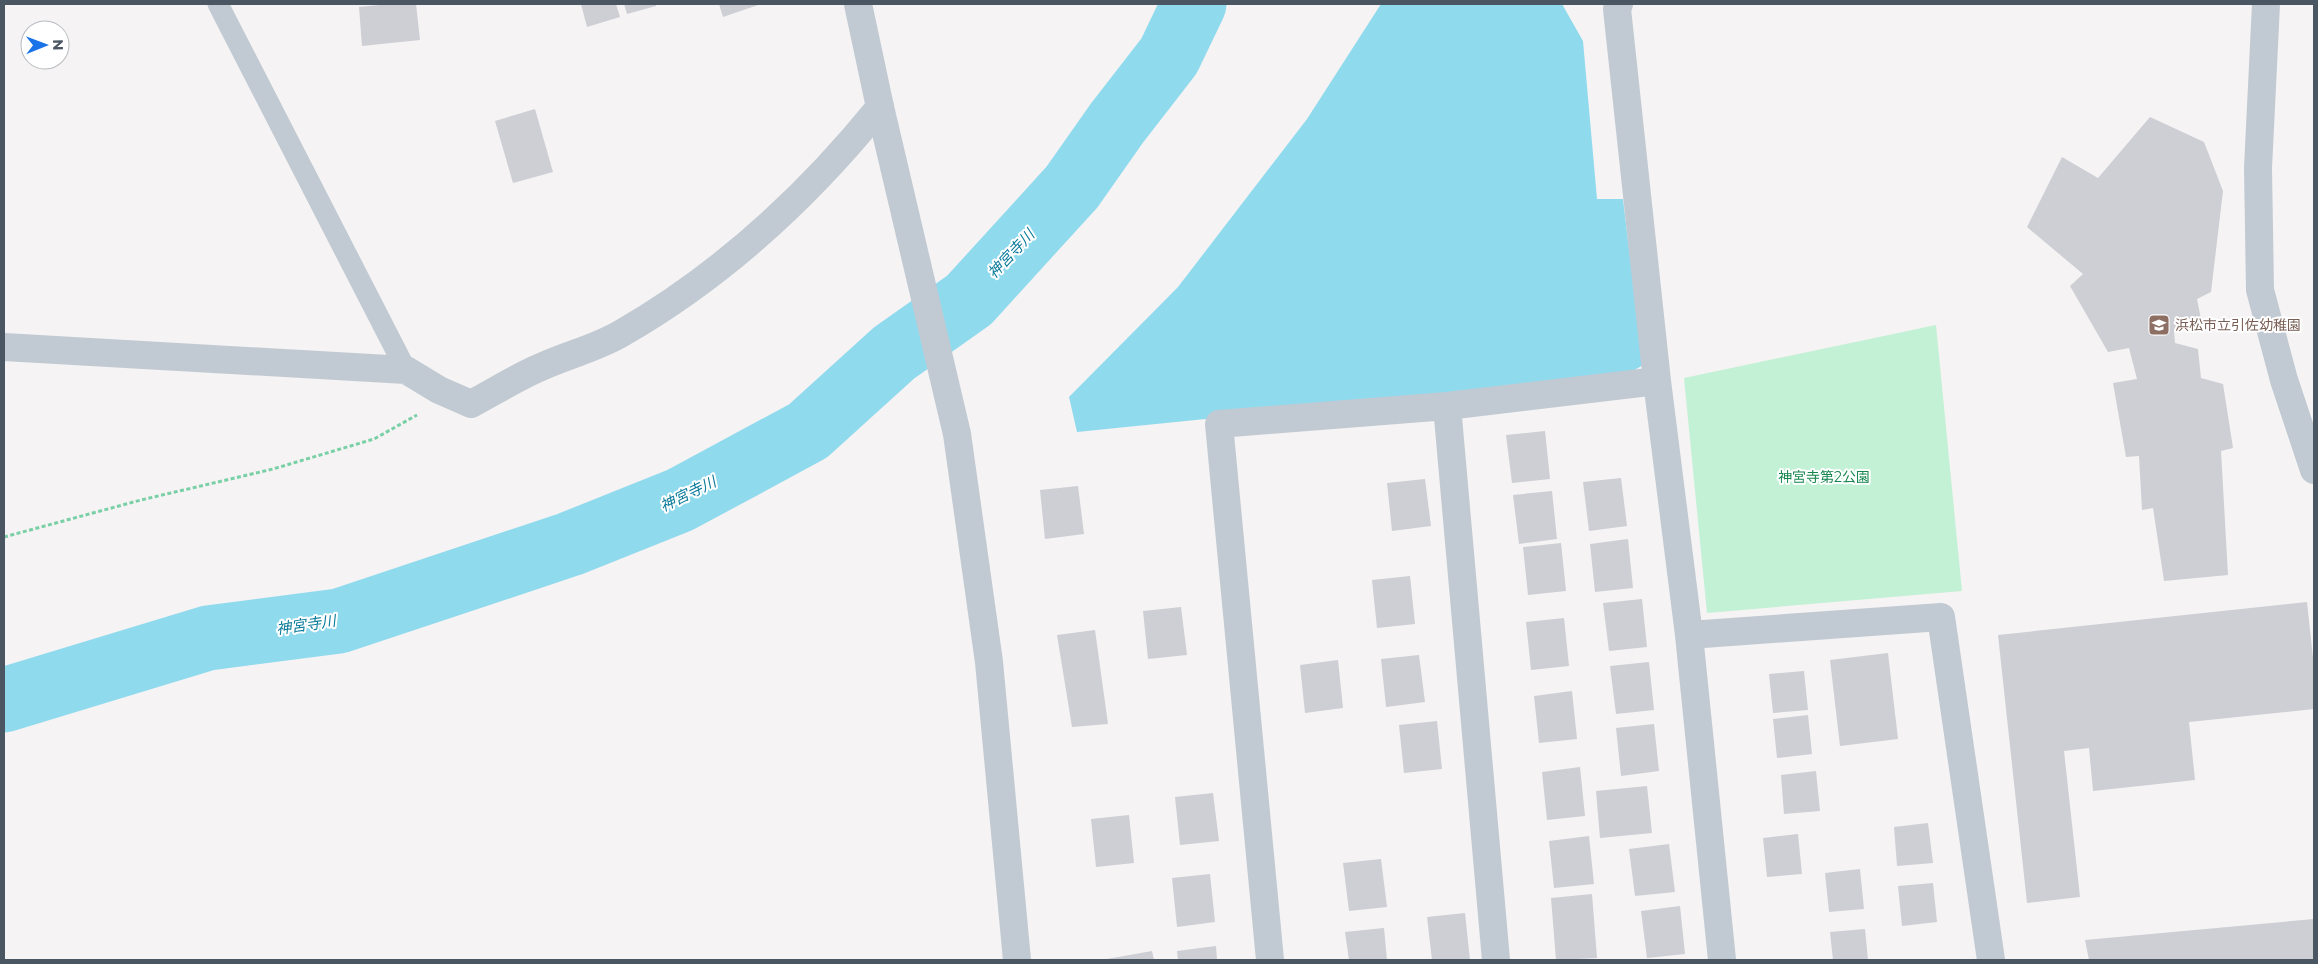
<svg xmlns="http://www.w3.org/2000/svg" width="2318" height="964" viewBox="0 0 2318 964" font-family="Montserrat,'Noto Sans JP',sans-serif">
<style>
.green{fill:#c3f1d5}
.water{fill:#90daee}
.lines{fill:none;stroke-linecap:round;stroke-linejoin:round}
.river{stroke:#90daee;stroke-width:65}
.building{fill:#cdcfd5}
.path{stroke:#7ad0a6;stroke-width:3;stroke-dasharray:4 2.5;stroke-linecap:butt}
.service{stroke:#c1cad2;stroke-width:21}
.minor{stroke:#c1cad2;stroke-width:28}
.tertiary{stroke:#c1cad2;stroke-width:28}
.labels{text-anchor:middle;stroke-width:4;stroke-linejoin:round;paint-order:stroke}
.education-label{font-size:14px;fill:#785e54;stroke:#fff;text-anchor:start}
.park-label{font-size:14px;fill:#17864f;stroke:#fff}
.water-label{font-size:15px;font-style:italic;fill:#0c7c9b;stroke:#fff}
</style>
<rect width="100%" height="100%" fill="#f5f3f3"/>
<!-- green -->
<path class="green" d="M1936 325 1962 591 1707 613 1684 378Z"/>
<!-- water -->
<path class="water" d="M1381 4H1562L1583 41 1597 199H1623L1643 365 1623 377 1077 432 1069 397 1178 287 1307 119Z"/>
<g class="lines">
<!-- river -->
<path class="river" d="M4 700 208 638 339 621 570 544 680 500 808 431 894 353 969 300 1072 187 1117 123 1169 56 1194 4"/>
</g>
<!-- building -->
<path class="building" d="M389 4H416L420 40 362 46 359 7Z
M581 4H616L620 17 587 27Z
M624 4H656V6L627 14Z
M719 4H761L723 17Z
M535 109 553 172 513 183 495 121Z
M2150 117 2204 142 2223 191 2211 292 2197 299 2202 324 2174 331 2175 343 2198 349 2201 378 2223 384 2233 448 2221 451 2228 575 2164 581 2153 508 2142 510 2139 456 2126 457 2113 383 2137 379 2129 348 2108 352 2070 286 2083 274 2027 227 2062 157 2098 178Z
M1545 431 1550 479 1512 483 1506 435Z
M1621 478 1627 526 1589 531 1583 482Z
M1425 479 1431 526 1392 531 1387 483Z
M1078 486 1084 534 1045 539 1040 490Z
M1552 491 1557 539 1519 544 1513 495Z
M1628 539 1633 588 1595 592 1590 544Z
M1561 543 1566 591 1528 595 1523 547Z
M1410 576 1415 624 1377 628 1372 580Z
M1642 599 1647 647 1609 651 1603 603Z
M2307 602 2314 667V709L2189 722 2195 780 2093 791 2089 748 2064 751 2080 897 2027 903 1998 635Z
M1181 607 1187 655 1148 659 1143 611Z
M1564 618 1569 666 1531 670 1526 622Z
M1095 630 1108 724 1072 727 1057 635Z
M1888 653 1898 739 1840 746 1830 660Z
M1419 655 1425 702 1386 707 1381 659Z
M1338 660 1343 708 1305 713 1300 665Z
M1649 662 1654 710 1616 714 1610 666Z
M1804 671 1808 710 1773 713 1769 674Z
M1572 691 1577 739 1539 743 1534 696Z
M1808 715 1812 754 1777 758 1773 719Z
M1437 721 1442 769 1404 773 1399 725Z
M1654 724 1659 771 1621 776 1616 728Z
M1580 767 1585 816 1547 820 1542 772Z
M1816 771 1820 811 1784 814 1781 775Z
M1647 786 1652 833 1600 838 1596 791Z
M1213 793 1219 841 1180 845 1175 797Z
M1129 815 1134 863 1096 867 1091 819Z
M1928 823 1933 863 1897 866 1894 827Z
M1798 834 1802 874 1767 877 1763 838Z
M1589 836 1594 884 1554 888 1549 841Z
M1669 844 1675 892 1635 896 1629 849Z
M1381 859 1387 907 1349 911 1343 863Z
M1860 869 1864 909 1829 912 1825 873Z
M1210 874 1215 922 1177 927 1172 878Z
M1933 883 1937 922 1902 926 1898 886Z
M1592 894 1597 958 1556 960 1551 898Z
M1680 906 1685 954 1647 958 1641 911Z
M1465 913 1470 960H1432L1427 917Z
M2314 919V960H2089L2085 940Z
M1384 928 1387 960H1349L1345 932Z
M1865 929 1868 960H1833L1830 932Z
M1216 946 1217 960H1178L1177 951Z
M1152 951 1154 960H1107V959Z"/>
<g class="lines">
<!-- path -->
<path class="path" d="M4 537 141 500 273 469 374 439 417 415"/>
<!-- service -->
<path class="service" d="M218 4 406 370"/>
<!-- minor -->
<path class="minor" d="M1619 4 1617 9 1657 381 1689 635 1722 960
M4 347 406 370 439 390 471 404C494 392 517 377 541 367 567 355 597 348 622 333 721 276 808 196 880 107
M1447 406 1496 960
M1689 635 1941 617 1991 960
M1270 960 1219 424 1447 406 1657 381"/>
<!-- tertiary -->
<path class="tertiary" d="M858 4 880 107 957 434 989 662 1017 960
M2266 4 2258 168 2260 290 2284 380 2314 470"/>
</g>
<!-- icons -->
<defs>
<g id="school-square" transform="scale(1.125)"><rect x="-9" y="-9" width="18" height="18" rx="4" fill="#8d6e63" stroke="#fff"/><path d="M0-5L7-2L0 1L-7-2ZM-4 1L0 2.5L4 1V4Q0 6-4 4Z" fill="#fff"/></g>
</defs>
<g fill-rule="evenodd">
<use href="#school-square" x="2159" y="325"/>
</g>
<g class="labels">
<!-- education labels -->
<g class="education-label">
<text x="2175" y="330">浜松市立引佐幼稚園</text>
</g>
<!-- park labels -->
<g class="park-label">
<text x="1824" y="482">神宮寺第2公園</text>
</g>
<!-- water labels -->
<g class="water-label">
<text transform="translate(1011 254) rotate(-47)" y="5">神宮寺川</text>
<text transform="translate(688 494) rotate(-26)" y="5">神宮寺川</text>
<text transform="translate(306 625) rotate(-8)" y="5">神宮寺川</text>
</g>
</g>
<!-- border -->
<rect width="2318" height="964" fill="none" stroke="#4a5661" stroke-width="10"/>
<!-- north arrow -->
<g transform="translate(45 45) rotate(89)"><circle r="24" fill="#ffffff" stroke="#b7bbc0"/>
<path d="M0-4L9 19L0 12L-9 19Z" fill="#1a73e8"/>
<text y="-8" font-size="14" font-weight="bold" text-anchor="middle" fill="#4a5661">N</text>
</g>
</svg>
